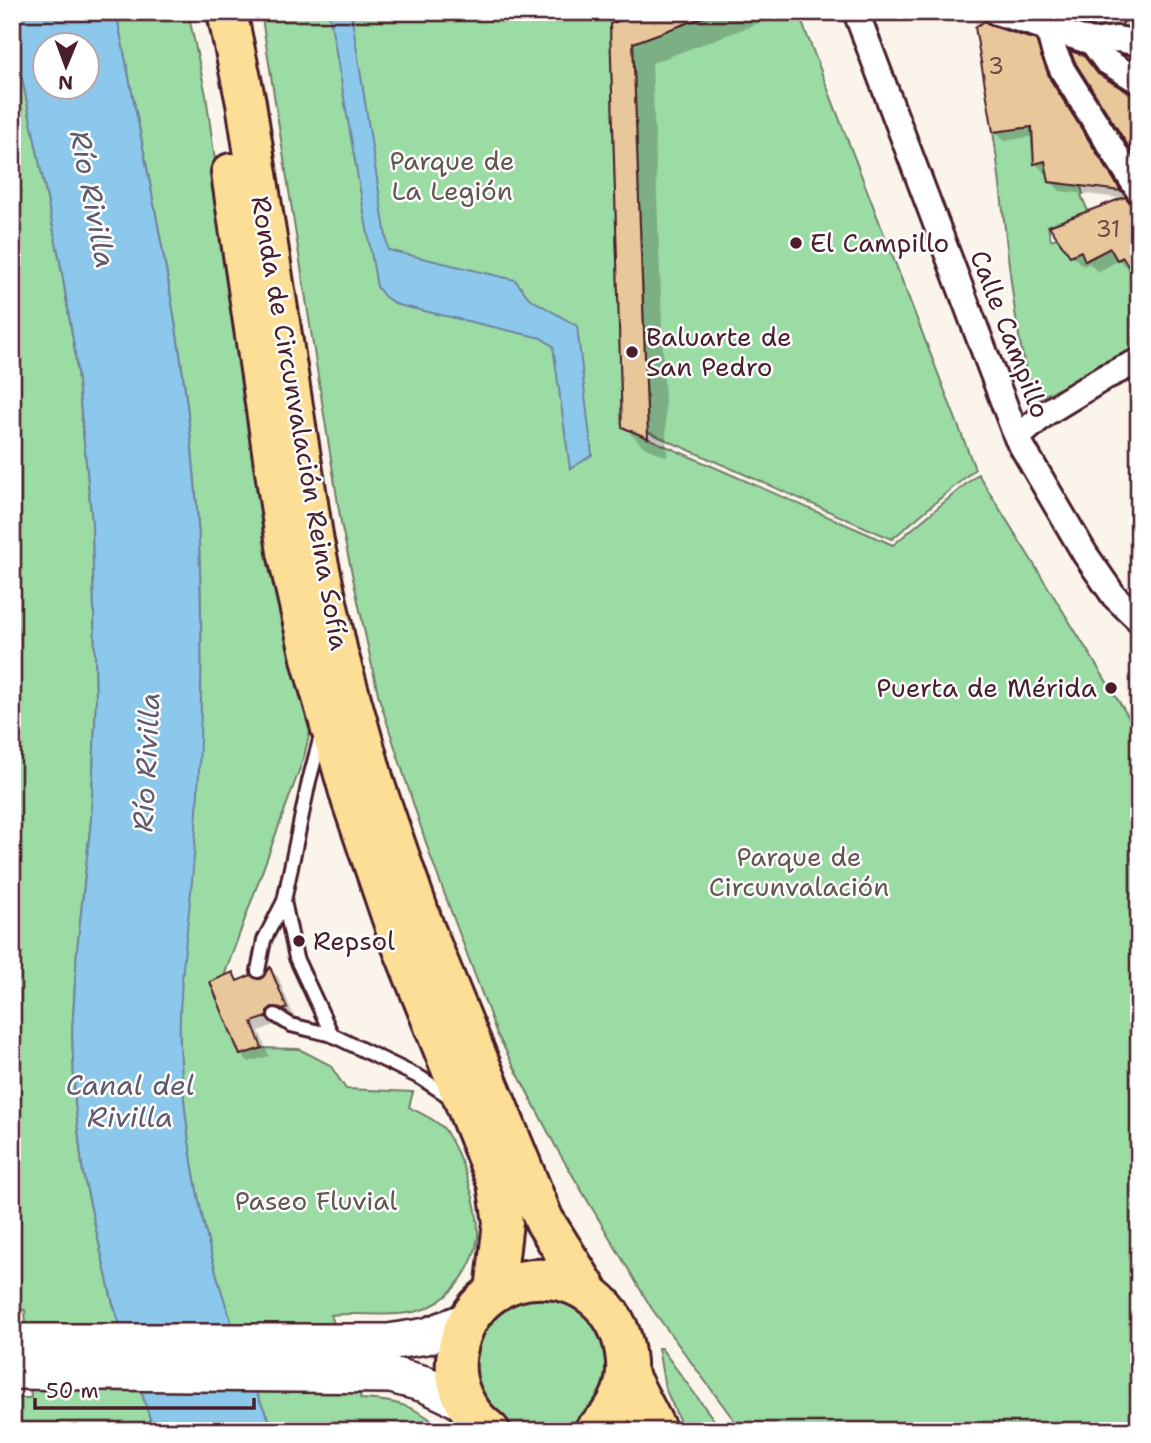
<svg xmlns="http://www.w3.org/2000/svg" width="1151" height="1443" viewBox="0 0 1151 1443" font-family="'Shantell Sans',sans-serif">
<style>
.green{fill:#9bdba4;stroke:#727d68;stroke-width:2}
.water{fill:#8bc8eb;stroke:#71849e;stroke-width:2;fill-rule:evenodd}
.shadow{fill:#0003}
.building{fill:#e8c89b;stroke:#4a1f2b;stroke-width:2}
.lines{fill:none;stroke-linecap:round;stroke-linejoin:round}
.lane-casing{stroke:#4a1f2b;stroke-width:18}
.street-casing{stroke:#4a1f2b;stroke-width:30}
.secondary-casing{stroke:#4a1f2b;stroke-width:40}
.primary-casing{stroke:#4a1f2b;stroke-width:44}
.lane{stroke:#fff;stroke-width:12}
.street{stroke:#fff;stroke-width:24}
.secondary{stroke:#fff;stroke-width:35}
.primary{stroke:#fcde96;stroke-width:38}
.poi-dot{fill:#4a1f2b;stroke:#fff;stroke-width:2.5}
.labels{text-anchor:middle;stroke-width:5;stroke-linejoin:round;paint-order:stroke}
.number-label{font-size:23px;fill:#724947}
.park-label{font-size:26px;fill:#62574f;stroke:#fff}
.poi-label{font-size:26px;fill:#4a1f2b;stroke:#fff;text-anchor:start}
.street-label{font-size:26px;fill:#4a1f2b;stroke:#fff}
.water-label{font-size:28px;font-style:italic;fill:#615a6e;stroke:#fff}
</style>
<rect width="100%" height="100%" fill="#faf4eb"/>
<filter id="ink" filterUnits="userSpaceOnUse"><feTurbulence type="fractalNoise" baseFrequency=".0143" numOctaves="2"/><feDisplacementMap in="SourceGraphic" scale="14" xChannelSelector="R" yChannelSelector="G"/><feConvolveMatrix kernelMatrix="1 2 1 2 8 2 1 2 1" color-interpolation-filters="sRGB"/></filter>
<g filter="url(#ink)">
<!-- green -->
<path class="green" d="M116 12H188L206 95 226 241 311 727 304 757 224 976 211 982 240 1055 262 1048 299 1049 330 1065 346 1089 413 1092 409 1107C419 1113 438 1120 445 1130 461 1155 480 1206 478 1237 475 1265 453 1297 427 1308 397 1320 362 1311 331 1315L361 1399C400 1401 415 1406 446 1431H276C255 1398 245 1360 232 1324 201 1234 185 1142 180 1047 176 954 193 859 198 766 202 701 202 635 200 570 195 382 152 196 116 12Z
M261 12H643L610 24 622 427 893 545 978 474 1139 734V1431H742L652 1309 557 1149 497 1034 430 855 379 698 341 523Z
M716 12H798L975 469 892 539 648 432 633 43Z
M12 30 60 261 75 352 92 522 96 700 91 820 77 950 72 1033 75 1103 83 1173 112 1300 154 1431H12V1398H31L25 1310H12Z
M1031 127 1034 164 1047 161 1049 182 1063 184 1079 179 1083 194 1081 195 1088 211 1048 226 1051 240 1057 238 1070 256 1081 251 1086 261 1110 248 1117 260 1123 258 1139 284V355L1033 400C1009 313 1007 222 993 132Z
M475 1365a66 66 0 1 1 132 0a66 66 0 1 1-132 0Z
M658 1348H661L722 1431H684L665 1388Z"/>
<!-- water -->
<path class="water" d="M12 12H116C152 196 195 382 200 570 203 673 201 778 192 881 187 937 178 992 180 1047 185 1142 201 1234 232 1324 245 1360 255 1398 276 1431H154L112 1300 83 1173 75 1103 72 1033 77 950 91 820 96 700 92 522 75 352 60 261 12 30ZM46 46H88V88H46Z
M329 12H351L388 250 515 280 529 298 577 326 592 455 570 469 553 346 541 338 398 305 385 297 377 287Z"/>
<!-- shadow -->
<path class="shadow" d="M648 12H789L652 63 667 457 644 447 623 426 611 25Z
M1025 12H1139V36L1106 37Z
M976 21 1035 42 1045 51 1059 90 1128 199 1060 191 1051 181 1049 172 1045 173 1036 164 1035 136 1004 141 994 131Z
M1132 206H1139V280L1132 269 1130 271 1119 260 1098 272 1089 263 1083 266 1072 255Z
M270 970 278 977 294 1017 280 1014 275 1019 274 1025 259 1031 269 1056 249 1062 241 1054 233 974 240 982H261Z"/>
<!-- building -->
<path class="building" d="M643 12H709V15L633 43 648 438 622 427 610 24Z
M1047 12H1132L1121 25 1093 27Z
M985 21 992 26 1036 40 1050 79 1121 191 1049 182 1045 161 1034 164 1032 127 993 132 975 27Z
M1070 51 1083 55 1098 74 1131 94 1139 96V163L1076 64Z
M1125 197 1132 204 1139 206V284L1123 257 1117 260 1110 248 1085 261 1081 251 1070 256 1049 226Z
M270 967 287 1008 283 1010 272 1007 267 1011V1017L252 1022 262 1048 240 1055 210 982 233 972 237 981 251 975 260 979Z"/>
<g class="lines">
<!-- lane casing -->
<g class="lane-casing">
<path id="lane" d="M284 901 296 958 332 1035
M258 971 264 940 284 901 309 781 321 736
M275 1015 291 1025 332 1035 421 1078 453 1099"/>
</g>
<!-- street casing -->
<g class="street-casing">
<path id="street" d="M856 12 1017 438 1085 554 1114 596 1139 620
M996 12 1092 42 1117 39 1139 43
M1048 28 1054 51 1063 71 1139 191
M1092 42 1106 61 1139 81
M1017 438 1046 413 1105 377 1139 361"/>
</g>
<!-- secondary casing -->
<g class="secondary-casing">
<path id="secondary" d="M12 1342H388L427 1336 468 1320
M12 1371 391 1375 425 1384 465 1403"/>
</g>
<!-- primary casing -->
<g class="primary-casing">
<path id="primary" d="M227 12 246 103 314 542 338 653 376 788 424 927 544 1220 589 1292
M231 173 287 552 312 662 351 799 399 939 497 1183 503 1222 495 1291
M627 1373 657 1431
M490 1431C466 1413 451 1383 457 1352 475 1249 619 1257 626 1362 628 1390 615 1413 594 1431"/>
</g>
<!-- lane -->
<use href="#lane" class="lane"/>
<!-- street -->
<use href="#street" class="street"/>
<!-- secondary -->
<use href="#secondary" class="secondary"/>
<!-- primary -->
<use href="#primary" class="primary"/>
</g>
</g>
<!-- markers -->
<g class="poi-dot">
<circle cx="796" cy="243" r="7"/>
<circle cx="632" cy="352" r="7"/>
<circle cx="1111" cy="688" r="7"/>
<circle cx="299" cy="941" r="7"/>
</g>
<g class="labels">
<!-- number labels -->
<g class="number-label">
<text x="996" y="74">3</text>
<text x="1108" y="237">31</text>
</g>
<!-- park labels -->
<g class="park-label">
<text x="452" y="170">Parque de<tspan x="452" dy="30">La Legión</tspan></text>
<text x="799" y="866">Parque de<tspan x="799" dy="30">Circunvalación</tspan></text>
<text x="316" y="1210">Paseo Fluvial</text>
</g>
<!-- poi labels -->
<g class="poi-label">
<text x="810" y="252">El Campillo</text>
<text x="646" y="346">Baluarte de<tspan x="646" dy="30">San Pedro</tspan></text>
<text x="1097" y="697" text-anchor="end">Puerta de Mérida</text>
<text x="313" y="950">Repsol</text>
</g>
<!-- street labels -->
<g class="street-label">
<text transform="translate(1010 334) rotate(69)" y="9">Calle Campillo</text>
<text transform="translate(300 423) rotate(80)" y="9">Ronda de Circunvalación Reina Sofía</text>
</g>
<!-- water labels -->
<g class="water-label">
<text transform="translate(93 199) rotate(79)" y="10">Río Rivilla</text>
<text transform="translate(146 762) rotate(-87)" y="10">Río Rivilla</text>
<text x="130" y="1095">Canal del<tspan x="130" dy="32">Rivilla</tspan></text>
</g>
</g>
<!-- margin -->
<rect width="1151" height="1443" fill="none" stroke="#fff" stroke-width="42"/>
<rect x="21" y="21" width="1109" height="1401" fill="none" stroke="#4a1f2b" stroke-width="2.5" filter="url(#ink)"/>
<!-- north arrow -->
<g transform="translate(66 66) rotate(181)"><circle r="33" fill="#ffffff" stroke="#b7a5aa" stroke-width="2"/>
<path d="M0-5L12 26L0 18L-12 26Z" fill="#4a1f2b"/>
<text y="-10" font-size="19" font-weight="bold" text-anchor="middle" fill="#4a1f2b">N</text>
</g>
<!-- scale -->
<path d="M35 1398v10h219v-10" fill="none" stroke="#4a1f2b" stroke-width="3.5"/>
<text x="46" y="1398" font-size="21" fill="#4a1f2b" stroke="#ffffff" stroke-width="5" paint-order="stroke">50 m</text>
</svg>
